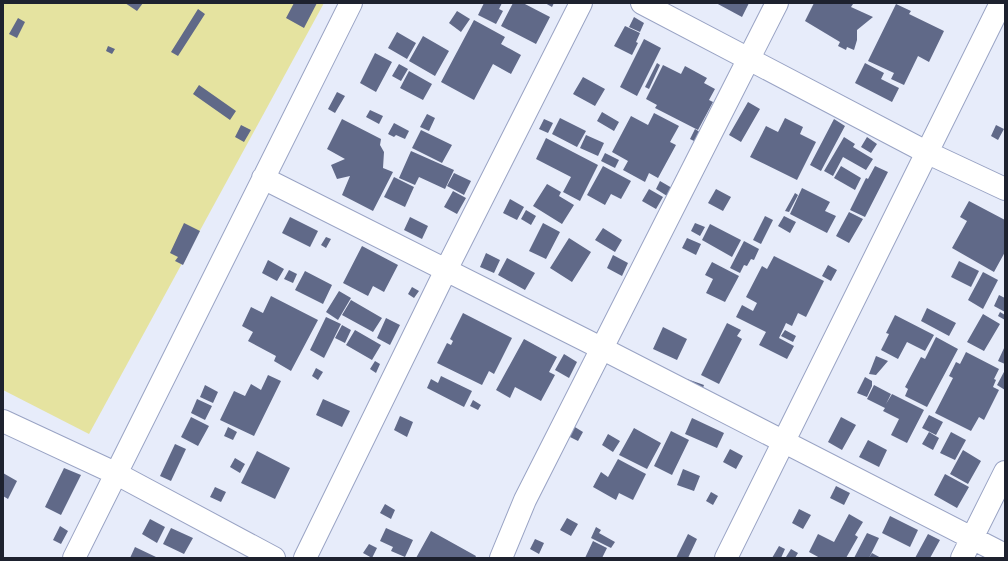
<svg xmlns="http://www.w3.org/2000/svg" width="1008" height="561" viewBox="0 0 1008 561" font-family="'DejaVu Sans',sans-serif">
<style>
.green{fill:#e5e3a0}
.building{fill:#606988}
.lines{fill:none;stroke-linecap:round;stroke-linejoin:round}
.minor-casing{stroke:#99a3c4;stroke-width:24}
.minor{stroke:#fff;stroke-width:22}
</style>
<rect width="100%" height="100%" fill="#e7ecfa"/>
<!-- green -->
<path class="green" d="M3 3H324L89 434 3 390Z"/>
<!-- building -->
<path class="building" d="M125 3H143L137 11Z
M294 3H317L304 28 286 18Z
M484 3H502L499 9 503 11 496 24 478 15Z
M513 3H523L550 17 536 44 501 26Z
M545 3H554L552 7Z
M716 3H749L742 17Z
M814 3H850L853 4 851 7 873 17 857 30V40L854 50 847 47 846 50 838 46 840 42 805 21Z
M896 4 911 11 909 14 944 31 929 62 918 56 904 85 891 79 894 73 868 61Z
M198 9 205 14 178 56 171 52Z
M457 11 470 19 461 32 449 23Z
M634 17 644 23 640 32 629 27Z
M18 18 25 22 17 38 9 34Z
M474 20 505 37 501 44 521 55 511 74 493 64 474 100 441 82Z
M625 26 640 33 636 42 638 43 632 55 614 46Z
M397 32 416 43 407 59 388 48Z
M423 36 449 51 435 76 409 61Z
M644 39 661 48 637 96 620 87Z
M108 46 115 49 112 54 106 51Z
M375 53 392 62 376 92 360 83Z
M657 63 660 65 649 89 645 87Z
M865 63 884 73 881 79 899 88 892 102 855 83Z
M399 64 408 69 401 81 392 76Z
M663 65 681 74 685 66 707 78 704 83 715 89 709 100 713 102 698 130 655 108 657 105 646 99Z
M409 71 432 84 423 100 400 88Z
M583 77 605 89 595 106 573 94Z
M199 85 236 111 230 120 193 94Z
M337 92 345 96 335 113 328 109Z
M748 102 760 109 741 142 729 135Z
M370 110 383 116 379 124 366 117Z
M602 112 619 122 614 131 597 121Z
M654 113 679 126 670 142 676 145 658 178 649 173 645 182 623 170 628 161 612 152 631 116 648 125Z
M427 114 435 118 429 131 420 127Z
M560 118 586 131 577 147 552 134Z
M785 118 803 127 800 134 816 142 797 180 750 157 766 126 778 132Z
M342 119 381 139 380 145 384 152 383 168 393 172 373 211 342 195 350 176 337 179 331 165 345 159 327 149Z
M544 119 553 123 548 133 539 129Z
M834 119 845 126 821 171 810 165Z
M394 123 409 131 405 139 396 135 394 137 388 134Z
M241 125 251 130 244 142 235 137Z
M996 125 1004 129 998 140 991 136Z
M695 129 703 134 698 143 690 139Z
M421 130 452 145 442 163 412 148Z
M586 135 604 143 598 156 580 148Z
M844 137 855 144 853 147 873 159 866 170 843 157 833 176 824 171Z
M867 137 877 144 871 153 861 147Z
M546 138 598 165 580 201 563 192 571 177 536 159Z
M411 151 454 170 445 189 419 177 415 185 399 178Z
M605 153 619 160 615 168 601 161Z
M603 166 631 181 621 199 611 194 605 205 587 195Z
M841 166 861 178 855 190 834 178Z
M875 166 888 172 865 217 850 210 866 178 868 179Z
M454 173 471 181 464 195 447 186Z
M394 177 414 187 405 207 384 197Z
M660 181 672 188 667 196 656 189Z
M547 184 561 192 559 196 574 205 562 224 533 206Z
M802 188 830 202 825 211 836 216 827 233 790 214Z
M649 189 663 197 656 209 642 201Z
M716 189 731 197 723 211 708 203Z
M453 191 466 198 457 214 444 207Z
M795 193 798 195 789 212 785 211Z
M510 199 524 207 517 220 503 213Z
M969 201 1005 220V252L994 272 952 248 967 221 960 217Z
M526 210 536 216 531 225 521 219Z
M849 212 863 219 849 243 836 236Z
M765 216 773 220 761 244 753 240Z
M784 216 796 222 790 233 778 226Z
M290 217 318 231 310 247 282 233Z
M410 217 428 226 422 239 404 230Z
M184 223 200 231 183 265 175 261 178 257 170 253Z
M543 223 560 232 546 259 529 251Z
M695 223 705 227 700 236 691 231Z
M710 224 741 240 732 257 702 240Z
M603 228 622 240 615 252 595 240Z
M326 237 331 239 326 248 321 245Z
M569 238 591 252 572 282 550 268Z
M687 238 701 244 696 255 682 248Z
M744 241 759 249 754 260 751 259 747 266 744 265 740 273 730 268Z
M362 246 398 265 384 292 373 286 368 296 343 283Z
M486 253 500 260 494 273 480 267Z
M613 255 628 263 622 276 607 268Z
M774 256 824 281 806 317 798 313 792 326 786 323 779 338 794 346 787 359 759 345 766 332 736 317 742 305 753 311 757 303 746 297 762 266 767 269Z
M507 258 535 273 525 290 498 275Z
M268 260 284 269 277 281 262 273Z
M959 261 979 271 971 287 951 277Z
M712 262 739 276 725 302 706 293 713 279 705 275Z
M828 265 837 270 831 281 822 276Z
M289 270 297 274 293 283 284 279Z
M305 271 332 285 323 304 295 290Z
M983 272 998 280 983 309 968 300Z
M412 287 419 291 414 298 408 294Z
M339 291 351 298 338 320 326 312Z
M999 295 1005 298V312L994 306Z
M271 296 318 320 291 371 274 361 276 356 248 341 253 332 242 326 251 307 263 313Z
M351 300 382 318 373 332 342 315Z
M927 308 956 323 949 336 921 321Z
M1000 312 1005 315V320L998 316Z
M463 313 512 338 494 374 489 371 482 385 437 363 447 343 451 345 453 341 450 339Z
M983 314 1000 324 984 351 967 342Z
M895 315 934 335 925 351 907 342 898 359 881 350 889 334 886 333Z
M326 317 341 324 324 358 310 350Z
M386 318 400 325 390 345 377 338Z
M727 323 741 330 737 336 742 339 719 384 701 375Z
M342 325 351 330 345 343 335 338Z
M663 327 687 339 677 360 653 349Z
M355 330 381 345 372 360 346 345Z
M785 330 796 336 793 342 781 336Z
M936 337 958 349 927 407 905 396 908 389 905 387 921 357 925 359Z
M524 339 557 357 549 372 555 375 541 401 515 387 510 398 496 390Z
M1005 346V364L998 361Z
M966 352 999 369 994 379 996 380 993 387 999 390 984 420 979 417 971 431 935 413 953 378 949 376 956 362 960 364Z
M564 354 577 362 569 378 555 370Z
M876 356 888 361 876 375 869 374Z
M375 361 380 364 376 373 370 369Z
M316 368 323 372 318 380 312 376Z
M1005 370V390L997 385Z
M268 375 281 381 254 436 220 420 234 391 245 396 251 384 261 390Z
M441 376 472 391 464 407 427 388 431 379 438 383Z
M865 377 872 381V386L867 397 857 393Z
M687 379 704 385 701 393 684 386Z
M205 385 218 392 213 403 200 397Z
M874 385 891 394 886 404 892 394 924 410 907 443 891 435 899 419 883 411 885 408 867 399Z
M197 399 212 406 205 420 191 413Z
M323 399 350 411 342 427 316 415Z
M473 400 481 405 478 410 470 406Z
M929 415 943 422 936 435 922 428Z
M400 416 413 422 407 437 394 430Z
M191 417 209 426 198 446 181 437Z
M841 417 856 425 842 450 828 442Z
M692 418 724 433 717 448 685 434Z
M570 424 583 432 578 441 564 434Z
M228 427 237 432 233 440 224 436Z
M634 428 661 443 647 469 619 455Z
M671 431 689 440 672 475 654 466Z
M929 432 939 438 933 450 922 444Z
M951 432 966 440 955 460 940 453Z
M608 434 620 441 613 452 602 445Z
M868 440 887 450 879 467 859 457Z
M175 444 186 449 171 481 160 476Z
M730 449 743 456 736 469 723 462Z
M963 450 981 461 968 484 950 474Z
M257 451 290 468 275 499 241 483Z
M235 458 245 464 240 473 230 467Z
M618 459 646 474 633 500 619 493 616 500 593 487 601 472 608 477Z
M64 468 81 475 61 515 45 507Z
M683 469 700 476 694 491 677 485Z
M3 473 17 481 8 499 3 496Z
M945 474 969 487 957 508 934 495Z
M836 486 850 493 844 505 830 498Z
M215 487 226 492 221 502 210 497Z
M711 492 718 496 713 505 706 501Z
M385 504 395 510 391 519 380 513Z
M799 509 811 515 803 529 792 523Z
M849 514 863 522 855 535 858 537 846 558H820L809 552 818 534 834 542Z
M890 516 918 530 910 547 882 533Z
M567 518 578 524 571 536 560 530Z
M150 519 165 527 157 543 142 534Z
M60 526 68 531 61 544 53 540Z
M596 527 601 530 599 533 615 542 611 548 591 538Z
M171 528 193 538 184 554 163 544Z
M386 528 413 540 405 557 391 551 393 547 380 541Z
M431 531 476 556 475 558H416Z
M867 533 879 538 869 558H854Z
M688 534 697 539 688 558H676Z
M928 534 940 540 930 558H915Z
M535 539 544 543 539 554 530 549Z
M593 541 607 548 602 558H585Z
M369 544 377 548 372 558 363 553Z
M779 546 785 549 781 558H772Z
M135 547 156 557 155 558H130Z
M791 549 798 553 795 558 786 557Z
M872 553 881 558H869Z"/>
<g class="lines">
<!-- minor casing -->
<g class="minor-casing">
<path id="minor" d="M642 3 928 153 1005 189
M263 178 601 348 1005 555
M3 421 117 474 274 558
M74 558 351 3
M305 558 446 270 581 3
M501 558 525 500 777 3
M726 558 1001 3
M962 558 1005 472"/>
</g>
<!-- minor -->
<use href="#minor" class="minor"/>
</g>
<!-- border -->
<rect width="1008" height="561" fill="none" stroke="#1e222f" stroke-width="8"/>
</svg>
